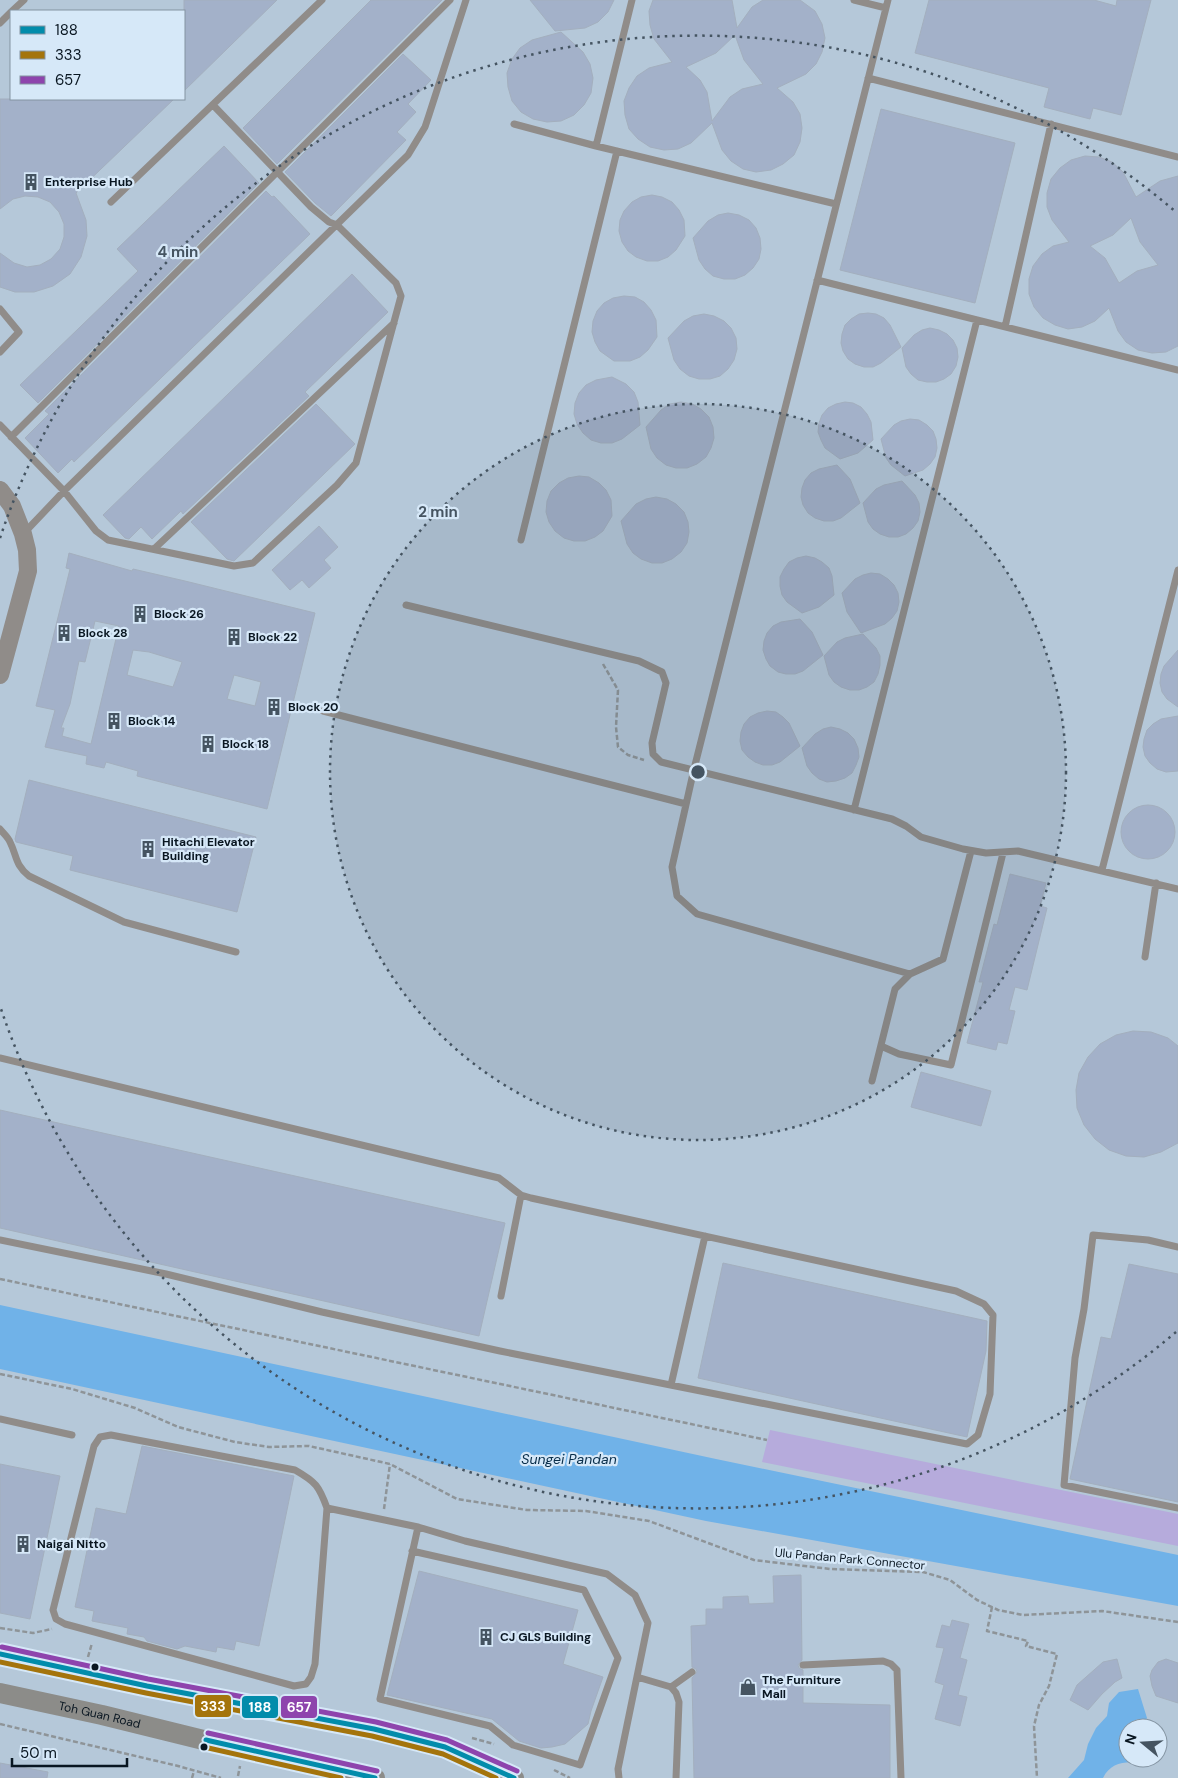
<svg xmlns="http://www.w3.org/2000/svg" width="1178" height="1778" viewBox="0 0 1178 1778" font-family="'DM Sans',sans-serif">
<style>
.grass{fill:#b6abdc}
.water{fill:#70b2e8}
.building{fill:#a3b1c9;stroke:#a3afbe;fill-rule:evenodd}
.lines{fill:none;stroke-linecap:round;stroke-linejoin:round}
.path{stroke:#8e9498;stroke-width:2.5;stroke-dasharray:5 2.5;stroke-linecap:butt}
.service{stroke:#908c89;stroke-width:7}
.tertiary{stroke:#908c89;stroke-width:18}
.secondary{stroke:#8c8c89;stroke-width:20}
.bus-1-casing{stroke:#d6e8f8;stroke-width:9}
.bus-2-casing{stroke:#d6e8f8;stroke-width:9}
.bus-3-casing{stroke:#d6e8f8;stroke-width:9}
.bus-1{stroke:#028cab;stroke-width:5}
.bus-2{stroke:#a4740c;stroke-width:5}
.bus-3{stroke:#8e44ad;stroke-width:5}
.ring{fill:none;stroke:#455461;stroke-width:2.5;stroke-dasharray:2.5 5}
.bus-dot{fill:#091621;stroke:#d6e8f8;stroke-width:2}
.labels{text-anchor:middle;stroke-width:4.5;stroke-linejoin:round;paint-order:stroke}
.poi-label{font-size:12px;font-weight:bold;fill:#091621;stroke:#d6e8f8;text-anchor:start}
.street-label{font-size:12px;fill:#091621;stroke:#d6e8f8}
.water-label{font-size:14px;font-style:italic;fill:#092e4a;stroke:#d6e8f8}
.centre{fill:#455461;stroke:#d6e8f8;stroke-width:2.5}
.ring-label{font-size:15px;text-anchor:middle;font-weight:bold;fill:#455461;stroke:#d6e8f8;stroke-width:4.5;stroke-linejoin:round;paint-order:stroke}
.line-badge{stroke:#d6e8f8;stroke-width:2}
.badge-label{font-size:14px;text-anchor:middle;font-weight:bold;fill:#fff}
</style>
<rect width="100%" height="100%" fill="#b5c8d9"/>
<!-- grass -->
<path class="grass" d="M770 1430 1178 1514V1546L762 1462Z"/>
<!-- water -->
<path class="water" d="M0 1305 716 1459 1178 1555V1606L706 1521 0 1369Z
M1138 1689 1147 1718 1141 1728H1128V1758H1152L1150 1765C1133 1761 1112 1759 1103 1778H1068L1084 1760 1088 1744 1096 1728 1107 1716 1109 1703 1119 1692Z"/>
<!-- building -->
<path class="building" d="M184 0H277L184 91Z
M371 0H442L277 164 243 128Z
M530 0H614L608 12 598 22 585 28 555 31Z
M653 0H732L737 28 752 7 763 0H800L815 11 822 24 825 38 822 52 816 64 806 74 777 88 793 102 800 114 802 128 800 142 794 155 783 164 771 170 756 172 743 169 731 161 722 150 712 123 691 143 678 149 664 150 650 147 638 139 629 129 625 115 624 101 629 88 637 76 649 68 672 62 654 39 650 25 649 11ZM735 35 744 60 763 84 742 89 730 97 712 121 707 92 700 80 686 67 716 53Z
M929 0H1094L1116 6 1117 0H1151L1121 115 1093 108 1090 119 1044 107 1049 88 915 53Z
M561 32 583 52 590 64 593 78 591 93 584 105 574 115 561 121 547 122 533 119 521 112 512 101 508 87 507 73 512 59 520 48 532 40Z
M403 54 431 80 408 104 416 112 397 132 406 140 331 216 315 203 285 172Z
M0 99H174L76 193 86 220 87 236 81 257 70 274 53 286 34 292H15L0 287V253L14 263 27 267 40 265 51 259 60 249 64 237V224L59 212 50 202 38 197 25 196 13 199 0 209Z
M881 109 1015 143 975 303 840 270Z
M224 146 259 183 38 403 20 385 138 271 117 249Z
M1085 156 1099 157 1112 162 1123 172 1136 197 1160 181 1178 176V346L1166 352 1152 353 1138 350 1126 342 1118 331 1109 308 1095 321 1082 327 1068 329 1055 325 1043 318 1034 307 1029 294V279L1033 266 1042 254 1053 246 1069 242 1052 220 1047 207V193L1051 179 1060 168 1071 160ZM1131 218 1140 242 1158 265 1137 271 1119 283 1105 258 1090 246 1113 235Z
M266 191 272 197 274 196 310 234 74 462 72 459 58 473 25 438 49 414 45 411Z
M652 195 662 197 672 202 679 210 684 220 685 236 676 250 668 257 658 261H647L636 257 628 251 622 242 619 231 620 220 624 211 632 202 641 197Z
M728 213 739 215 749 220 756 228 760 238 761 249 759 259 753 268 745 275 735 279H724L713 276 705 269 699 260 693 238 708 221 718 215Z
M352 274 388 312 305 392 309 396 183 514 181 511 152 539 141 527 129 539 125 538 103 515Z
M624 296 635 297 644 302 651 310 656 320 657 337 648 350 640 357 630 361H614L600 351 595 342 592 332 593 321 597 311 604 303 613 298Z
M868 313 876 314 884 318 890 325 901 347 881 363 873 367H864L855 364 848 359 843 351 841 343 842 334 845 325 851 319 859 314Z
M704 314 714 316 724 321 731 328 736 338 737 349 734 360 728 369 720 376 710 379H699L689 376 680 369 674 360 668 338 684 321 693 316Z
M930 328 939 330 947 334 953 340 957 348 958 357 956 366 951 374 944 379 936 382H927L918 380 911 374 906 367 902 348 914 335 922 330Z
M612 377 626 384 634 392 638 402 640 425 622 439 612 443H601L591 440 583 433 577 424 574 414 575 403 579 393 586 385 596 380Z
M681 402 692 404 701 409 709 417 713 427 714 438 711 448 706 457 697 464 687 468H676L666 465 657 458 651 449 646 427 661 410 670 404Z
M845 402 853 403 861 407 867 414 871 422 873 440 858 453 840 459 825 448 821 440 818 432 819 423 822 415 828 408 836 404Z
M316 404 355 444 234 561 227 559 191 522Z
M910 419 919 420 927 425 933 431 936 439 937 448 935 457 930 464 923 470 905 476 891 465 886 458 881 439 894 425 901 421Z
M837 465 850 479 860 503 841 518 833 521H824L815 518 808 513 803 505 801 497 802 488 805 480 811 473 819 469Z
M579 476 589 477 599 483 606 490 611 500 612 516 603 531 595 537 585 541H574L564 538 555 531 549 522 546 512 547 501 551 491 559 483 568 478Z
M902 481 915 495 919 503 920 512 918 521 913 528 906 534 898 537H889L880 534 873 529 868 522 863 503 876 489 884 485Z
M656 497 667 499 676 504 684 512 688 522 689 532 687 543 681 552 672 559 662 563H652L641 559 633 553 627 544 621 521 636 504 646 499Z
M319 526 338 547 324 560 331 568 309 588 302 580 290 590 272 570Z
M69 553 132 571 133 569 185 581 315 613 267 809 137 776 138 771 106 762 104 768 86 764 87 756 45 747 55 710 36 706 70 569 66 568ZM95 621 119 626 91 744 62 736 64 728H61L70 704 79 661 85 662ZM133 650 149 652 182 662 173 687 127 675ZM234 675 261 682 255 706 227 699Z
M806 556 815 558 822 562 829 568 832 576 834 595 819 607 802 613 787 602 782 595 780 586V577L784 569 789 562 797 558Z
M871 573 880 574 888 579 894 585 898 593 899 602 897 611 892 618 885 624 861 633 847 612 842 593 855 579 863 575Z
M800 619 812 632 823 655 803 671 795 674H786L778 672 770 666 766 659 763 650 764 641 767 633 773 626 781 622Z
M863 634 876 648 880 656V665L878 674 874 682 867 687 859 690H850L841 687 834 682 829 675 824 656 837 642 845 638Z
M1178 650V707L1167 699 1162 692 1160 683 1161 674 1164 666Z
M767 711 776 712 783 717 789 723 800 746 780 762 772 765H763L755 762 748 757 742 750 740 741 741 732 744 724 750 717 758 713Z
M1178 716V771L1166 772 1157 769 1150 763 1145 756 1143 747 1144 739 1147 730 1153 724 1161 719Z
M831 727 840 729 848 733 854 739 858 748 859 757 856 765 852 773 845 778 836 781 827 782 819 779 812 773 807 766 802 748 815 734 823 729Z
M29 780 256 837 237 912 70 870 73 856 16 842 15 839Z
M1121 832a27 27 0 1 1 54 0a27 27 0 1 1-54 0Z
M1010 874 1046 883 1040 906 1047 908 1027 990 1015 987 1009 1010 1015 1011 1007 1044 998 1042 996 1050 967 1043 983 982H979L994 924 997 925Z
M1133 1031 1151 1032 1168 1038 1178 1046V1143L1161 1152 1144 1157 1126 1156 1109 1150 1095 1139 1084 1125 1077 1108 1076 1090 1079 1073 1088 1057 1100 1044 1116 1035Z
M921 1072 991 1091 981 1126 911 1107Z
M0 1110 505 1223 479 1336 0 1228Z
M723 1263 987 1321 986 1351 967 1437 698 1378Z
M1129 1264 1178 1274V1502L1070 1479 1101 1337 1111 1339Z
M142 1446 294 1476 259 1646 236 1641 234 1650 217 1647 216 1652 185 1646 177 1649 147 1641 144 1637 127 1634 128 1628 92 1621 94 1611 75 1607 96 1508 126 1514Z
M0 1464 60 1476 30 1619 0 1613Z
M419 1571 578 1610 563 1664 603 1677 591 1711 588 1724 565 1744 552 1747 541 1748 519 1741 492 1719 387 1695Z
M801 1575 802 1660 798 1665 799 1668 803 1670V1703L890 1705V1778H694L692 1678 697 1672 696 1669 692 1667 691 1626 706 1625V1609H723V1597L748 1596 749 1604 774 1603 773 1576Z
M952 1620 969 1624 960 1658 967 1660 958 1695 967 1697 960 1726 935 1719 944 1685 935 1682 944 1648 936 1647 942 1625 950 1627Z
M1117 1659 1122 1678 1115 1682 1102 1694 1088 1710 1070 1700 1077 1685 1103 1662Z
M1166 1659 1178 1663V1703L1156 1696 1152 1686 1150 1676 1152 1670 1158 1662Z
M0 1763 48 1772 47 1778H0Z"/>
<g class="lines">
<!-- path -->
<path class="path" d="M603 664 618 690 616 727 618 747 628 755 644 760
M0 1279 767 1440
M0 1374 72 1389 135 1408 178 1427 235 1442 269 1447 309 1446 390 1464 457 1499 527 1510 586 1511 649 1521 754 1560 830 1569 923 1572 950 1580 977 1600 998 1610 1023 1615 1102 1611 1178 1622
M384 1509 390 1464
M992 1607 987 1631 1028 1641 1026 1646 1057 1654 1049 1686 1039 1705 1034 1726 1037 1778
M0 1628 33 1633 52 1629
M88 1657 92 1643
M0 1724 178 1766 221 1778
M472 1738 494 1744
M554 1770 570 1778
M238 1776 240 1766
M192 1778 194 1771"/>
<!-- service -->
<path class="service" d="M854 0 886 8
M888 0 694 769 672 867 677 896 697 914 910 974
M12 11 24 0
M0 23 11 12
M868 78 1178 157
M514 124 596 146 836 204
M596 146 632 0
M111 202 322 0
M817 280 1178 370
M0 309 19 332 0 352
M1005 327 1051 124
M0 425 64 491 96 531 108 540 234 566 253 563 337 485 356 463 401 296 396 283 337 225 329 222 311 207 213 105
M11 437 450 0
M24 533 64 491 408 155 425 127 429 115 466 0
M521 540 617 151
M154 549 394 323
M406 605 639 661 662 672 666 683 652 743 653 754 661 762 892 819 906 826 921 837 963 849 986 853 1018 851 1178 889
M323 711 686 804
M854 810 977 320
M0 829C3 833 8 837 10 842 17 856 15 865 29 876L124 922 236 952
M1102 870 1178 570
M1145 957 1156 883
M881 1046 899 1054 951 1065 1003 853
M0 1058 499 1178 521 1195 531 1198 956 1291 984 1304 993 1315 990 1394 978 1435 967 1444 500 1351 322 1312 166 1274 0 1240
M872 1081 895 989 910 974 943 959 971 851
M1178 1247 1148 1240 1093 1235 1084 1309 1075 1358 1064 1485 1178 1508
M501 1296 521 1195
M671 1385 705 1236
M0 1419 72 1435
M111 1435 295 1470C316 1482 319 1486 327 1508L315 1664 311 1677 306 1684 294 1686 65 1624 56 1619 53 1610 94 1446 100 1437Z
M327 1508 418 1527 465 1541 607 1574 635 1595 648 1623 618 1769 619 1778
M412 1551 584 1590 618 1658 580 1765 513 1745 490 1726 380 1699 418 1527
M803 1665 883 1661 891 1664 897 1670 901 1778
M637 1677 671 1687 676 1693 679 1702 676 1778
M671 1687 692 1672"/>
<!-- tertiary -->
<path class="tertiary" d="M0 490 12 506 23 534 27 550 28 571 0 675"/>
<!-- secondary -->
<g class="secondary">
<path d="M0 1654 147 1686 374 1729 445 1747 514 1778"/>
<path id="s1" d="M0 1693 102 1715 244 1750 375 1778"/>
</g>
<!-- bus-1 casing -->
<g class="bus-1-casing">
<path id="bus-1" d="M0 1654 147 1686 374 1729 445 1747 514 1778
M206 1740 375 1778"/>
</g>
<!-- bus-2 casing -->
<g class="bus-2-casing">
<path id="bus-2" d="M0 1662 146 1693 372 1736 443 1754 496 1778
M204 1747 341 1778"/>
</g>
<!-- bus-3 casing -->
<g class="bus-3-casing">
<path id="bus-3" d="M2 1647 148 1679 376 1722 447 1740 517 1771
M208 1733 377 1771"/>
</g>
<!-- bus-1 -->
<use href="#bus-1" class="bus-1"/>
<!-- bus-2 -->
<use href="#bus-2" class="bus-2"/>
<!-- bus-3 -->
<use href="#bus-3" class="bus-3"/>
</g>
<!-- distance rings -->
<circle cx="698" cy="772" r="368" fill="#455461" fill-opacity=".12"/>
<g class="ring">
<circle cx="698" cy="772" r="368"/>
<path d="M1176 1332A736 736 0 0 1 0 1006M0 538A736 736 0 0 1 1176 212"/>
</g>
<!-- icons -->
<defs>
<g id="building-bare" transform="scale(1.35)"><path d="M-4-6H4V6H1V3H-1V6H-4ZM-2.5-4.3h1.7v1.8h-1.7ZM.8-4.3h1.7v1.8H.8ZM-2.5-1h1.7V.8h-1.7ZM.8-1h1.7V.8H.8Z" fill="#455461" stroke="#d6e8f8" stroke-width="2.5" paint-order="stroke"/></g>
<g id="shop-bare" transform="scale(1.35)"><path d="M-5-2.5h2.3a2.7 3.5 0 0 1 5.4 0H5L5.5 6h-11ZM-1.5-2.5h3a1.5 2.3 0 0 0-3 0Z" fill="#455461" stroke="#d6e8f8" stroke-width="2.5" paint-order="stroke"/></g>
</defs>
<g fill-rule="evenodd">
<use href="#building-bare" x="31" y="182"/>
<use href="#building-bare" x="140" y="614"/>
<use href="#building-bare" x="64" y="633"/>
<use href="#building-bare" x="234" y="637"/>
<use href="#building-bare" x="274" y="707"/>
<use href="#building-bare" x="114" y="721"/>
<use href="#building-bare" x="208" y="744"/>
<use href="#building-bare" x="148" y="849"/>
<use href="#building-bare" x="23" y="1544"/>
<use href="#building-bare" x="486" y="1637"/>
<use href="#shop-bare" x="748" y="1687"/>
</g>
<!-- markers -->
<g class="bus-dot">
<circle cx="95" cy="1667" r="4.5"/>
<circle cx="204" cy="1747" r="4.5"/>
</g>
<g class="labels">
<!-- poi labels -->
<g class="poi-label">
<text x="45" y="186">Enterprise Hub</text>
<text x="154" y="618">Block 26</text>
<text x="78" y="637">Block 28</text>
<text x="248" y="641">Block 22</text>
<text x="288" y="711">Block 20</text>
<text x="128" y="725">Block 14</text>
<text x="222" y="748">Block 18</text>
<text x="162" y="846">Hitachi Elevator<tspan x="162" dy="14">Building</tspan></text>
<text x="37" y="1548">Naigai Nitto</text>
<text x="500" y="1641">CJ GLS Building</text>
<text x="762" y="1684">The Furniture<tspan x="762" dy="14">Mall</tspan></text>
</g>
<!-- street labels -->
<g class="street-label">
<text transform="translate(850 1559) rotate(5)" y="4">Ulu Pandan Park Connector</text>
<text dy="4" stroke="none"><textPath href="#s1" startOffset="102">Toh Guan Road</textPath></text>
</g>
<!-- water labels -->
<g class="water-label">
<text x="569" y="1464">Sungei Pandan</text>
</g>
</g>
<circle cx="698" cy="772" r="8" class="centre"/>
<g class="ring-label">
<text x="178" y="257">4 min</text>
<text x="438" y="517">2 min</text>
</g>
<g class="line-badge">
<rect x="194" y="1694" width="38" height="24" rx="5" fill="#a4740c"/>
<rect x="241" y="1695" width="38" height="24" rx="5" fill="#028cab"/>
<rect x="280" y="1695" width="38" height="24" rx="5" fill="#8e44ad"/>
</g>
<g class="badge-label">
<text x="213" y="1711">333</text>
<text x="260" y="1712">188</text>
<text x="299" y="1712">657</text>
</g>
<!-- legend -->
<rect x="10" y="10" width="175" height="90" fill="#d6e8f8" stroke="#8494a2"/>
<rect x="20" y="26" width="25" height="8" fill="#028cab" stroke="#8494a2"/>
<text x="55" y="35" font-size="15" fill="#091621">188</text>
<rect x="20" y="51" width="25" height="8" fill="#a4740c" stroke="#8494a2"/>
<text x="55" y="60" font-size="15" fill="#091621">333</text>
<rect x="20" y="76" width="25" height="8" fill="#8e44ad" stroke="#8494a2"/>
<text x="55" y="85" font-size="15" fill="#091621">657</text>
<!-- north arrow -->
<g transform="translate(1143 1743) rotate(288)"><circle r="24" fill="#d6e8f8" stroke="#8494a2"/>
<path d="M0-4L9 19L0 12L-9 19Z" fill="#455461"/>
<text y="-8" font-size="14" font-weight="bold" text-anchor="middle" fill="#091621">N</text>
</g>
<!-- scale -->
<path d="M12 1758v8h115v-8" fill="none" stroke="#091621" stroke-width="2.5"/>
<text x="20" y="1758" font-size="15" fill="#091621" stroke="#d6e8f8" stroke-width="4" paint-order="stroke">50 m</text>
</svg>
